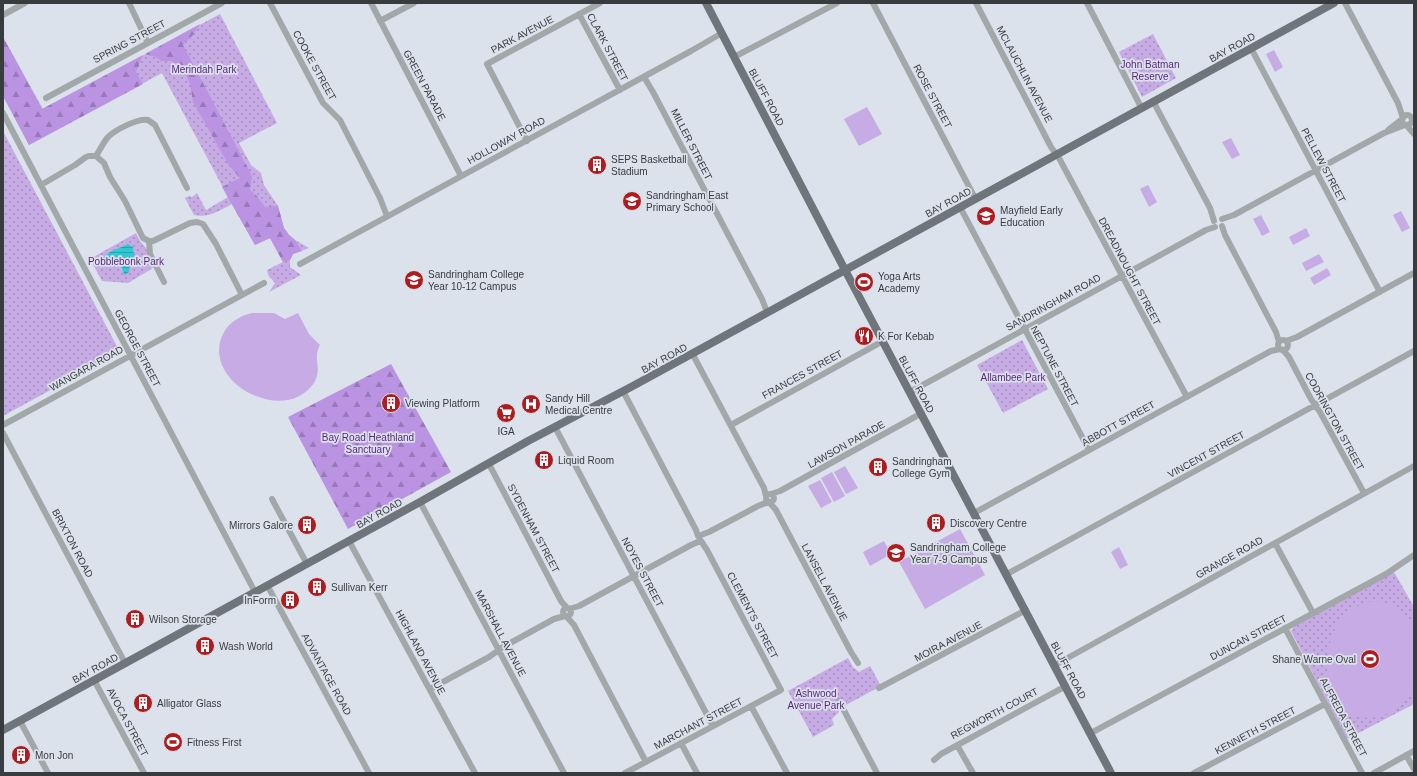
<svg xmlns="http://www.w3.org/2000/svg" width="1417" height="776" viewBox="0 0 1417 776" font-family="Arial,sans-serif">
<style>
.green{fill:url(#green-dots)}
.forest{fill:url(#forest-firs)}
.pitch{fill:#c7abe5}
.water{fill:url(#water-rules)}
.lines{fill:none;stroke-linecap:round;stroke-linejoin:round}
.minor{stroke:#a2a7a9;stroke-width:6}
.major{stroke:#6e767b;stroke-width:8}
.labels{text-anchor:middle;stroke-width:3.5;stroke-linejoin:round;paint-order:stroke}
.street-label{font-size:10px;fill:#393c3f;stroke:#dbe2eb}
.park-label{font-size:10px;fill:#5b2583;stroke:#dbe2eb}
.poi-label{font-size:10px;fill:#393c3f;stroke:#dbe2eb;text-anchor:start}
</style>
<defs>
<pattern id="green-dots" width="8" height="8" patternUnits="userSpaceOnUse"><rect width="8" height="8" fill="#c7abe5"/><path d="M2 2h.1M6 6h.1" fill="none" stroke="#a38cbb" stroke-width="1.8" stroke-linecap="round"/></pattern>
<pattern id="forest-firs" width="22" height="20" patternUnits="userSpaceOnUse"><rect width="22" height="20" fill="#bb93e3"/><path d="M5 1l3.5 6h-7zM16 11l3.5 6h-7z" fill="#9979b9"/></pattern>
<pattern id="water-rules" width="6" height="5" patternUnits="userSpaceOnUse"><rect width="6" height="5" fill="#2ec9d2"/><path d="M0 2.5h6" fill="none" stroke="#28a4ac"/></pattern>
</defs>
<rect width="100%" height="100%" fill="#dbe2eb"/>
<!-- green -->
<path class="green" d="M220 14 277 123 239 143 251 165 261 173 264 185 278 206 284 228 289 235 295 240 309 248 293 254 290 260V267L301 275 269 292 275 283 268 275 267 270 283 262 270 238 255 245 232 204C219 211 209 218 194 215L185 198 189 196 192 197 197 193 206 210 228 197 162 73 29 145 3 96V37L43 109Z
M1153 34 1176 78 1142 97 1119 52Z
M3 131 120 352 3 416Z
M136 233 140 241 146 248 153 268 128 283 102 281 90 259Z
M1022 340 1048 389 1003 413 977 365Z
M1394 572 1414 607V704L1347 739 1291 631 1294 627Z
M848 658 853 667 859 672 870 666 881 686 846 705 842 699 835 703 839 712 832 719 834 725 813 737 788 691Z"/>
<!-- forest -->
<path class="forest" d="M200 24 193 35 183 45 252 176 250 190 257 196 265 207 278 206 284 228 289 235 295 240 302 251 293 254 290 260 283 262 270 238 255 245 222 187 240 178 228 164 193 102 190 84 182 66 171 61H161L156 57 145 54Z
M3 37 42 109 143 55 136 72 143 84 29 145 3 96Z
M391 364 451 472 348 529 288 417Z"/>
<!-- pitch -->
<path class="pitch" d="M1274 50 1283 67 1275 72 1266 54Z
M867 107 882 134 859 146 844 119Z
M1231 138 1240 155 1232 159 1222 142Z
M1148 185 1157 202 1149 207 1140 189Z
M1401 211 1410 228 1402 232 1393 215Z
M1261 215 1270 232 1262 236 1253 219Z
M1306 228 1310 236 1293 245 1289 237Z
M1319 254 1324 262 1306 271 1302 263Z
M1327 268 1331 275 1314 285 1310 278Z
M252 313H274L285 319 298 313 309 334 320 345C312 359 323 368 314 383 284 427 200 381 223 334 229 322 240 316 252 313Z
M845 466 858 488 846 494 834 472Z
M832 472 845 496 834 502 821 478Z
M820 480 832 502 821 508 808 486Z
M960 529 985 575 925 609 899 562Z
M884 541 891 554 870 566 863 552Z
M1119 547 1128 565 1120 569 1111 552Z
M1373 601C1392 601 1406 612 1414 628 1414 642 1414 655 1414 668 1414 673 1415 679 1414 683 1412 690 1406 698 1401 704 1393 712 1383 717 1371 718 1327 720 1319 662 1334 631 1342 615 1355 604 1373 601Z"/>
<!-- water -->
<path class="water" d="M128 244 133 247 134 256 130 262 129 272 125 275 124 274 120 262 112 261 104 262 101 259 110 252Z"/>
<g class="lines">
<!-- minor -->
<path class="minor" d="M129 3 148 43
M270 3 323 103 340 120 380 198 387 216
M371 3 461 176
M873 3 975 198
M976 3 1051 147 1059 158 1187 397
M1087 3 1141 107
M1345 3 1398 103 1403 118
M579 14 620 90
M3 15 25 3
M380 21 414 3
M1251 48 1380 292
M734 57 837 3
M644 77 653 92 762 299 767 312
M46 98 222 3
M1153 101 1210 208 1214 221
M3 113 255 592
M1402 120a5 5 0 1 1 10 0a5 5 0 1 1-10 0Z
M1407 126 1414 134
M1388 130 1402 119
M527 141 487 64 600 3
M96 156C100 150 103 143 108 137 115 130 138 118 148 120L155 125 187 188
M41 185 75 165 86 157 89 156H96L104 163 110 177 125 201 143 238 149 241H153L190 223 197 222 203 224 216 244 242 295
M960 207 1089 450
M1222 219 1234 215 1384 133 1405 125
M1222 226 1225 235 1276 332 1279 342
M149 241 150 254 164 282
M300 264 691 51 722 33
M1278 345a5 5 0 1 1 10 0a5 5 0 1 1-10 0Z
M1286 341 1297 337 1414 273
M1283 350 1289 357 1311 399 1320 412 1364 493
M692 353 764 488 766 496
M623 391 696 530 698 536
M910 392 1206 230 1215 227
M3 425 264 283
M731 425 883 341
M555 427 713 726
M3 433 125 663
M489 464 561 601 567 608
M766 498a4 4 0 1 1 8 0a4 4 0 1 1-8 0Z
M771 494 780 491 922 413
M272 499 307 564
M420 502 564 773
M769 502 776 510 851 652 858 663
M974 513 1271 351 1280 349
M701 535 709 532 758 506 768 502
M349 541 475 773
M1275 543 1313 613
M1007 574 1414 351
M267 585 369 773
M563 612a4 4 0 1 1 8 0a4 4 0 1 1-8 0Z
M569 609 579 606 691 545 700 541
M567 617 574 625 646 762
M1285 628 1362 773
M1055 665 1414 466
M94 680 144 773
M879 688 1026 610
M430 689 489 657 503 647 554 619 565 616
M839 701 877 773
M751 706 787 773
M20 721 48 773
M1091 733 1386 574 1414 555
M681 743 697 773
M957 745 973 773
M1406 755 1414 769
M934 760 941 754 1066 686
M625 773 781 690 707 550 701 541
M1194 773 1325 704
M1374 773 1414 751"/>
<!-- major -->
<path class="major" d="M706 3 845 270 1111 773
M3 730 420 502 528 441 631 387 1334 3"/>
</g>
<!-- icons -->
<defs>
<g id="building-disc" transform="scale(1)"><circle r="9.5" fill="#ae1c1f" stroke="#dbe2eb"/><path d="M-4-6H4V6H1V3H-1V6H-4ZM-2.5-4.3h1.7v1.8h-1.7ZM.8-4.3h1.7v1.8H.8ZM-2.5-1h1.7V.8h-1.7ZM.8-1h1.7V.8H.8Z" fill="#fff"/></g>
<g id="school-disc" transform="scale(1)"><circle r="9.5" fill="#ae1c1f" stroke="#dbe2eb"/><path d="M0-5L7-2L0 1L-7-2ZM-4 1L0 2.5L4 1V4Q0 6-4 4Z" fill="#fff"/></g>
<g id="stadium-disc" transform="scale(1)"><circle r="9.5" fill="#ae1c1f" stroke="#dbe2eb"/><path d="M0-5a6.5 5 0 1 0 0 10a6.5 5 0 1 0 0-10ZM-3.5-1.8h7v3.6h-7Z" fill="#fff"/></g>
<g id="restaurant-disc" transform="scale(1)"><circle r="9.5" fill="#ae1c1f" stroke="#dbe2eb"/><path d="M-5-6h1v4h1v-4h1v4h1v-4h1v5L-1.5 .5V6h-2V.5L-5-1ZM5-6V6H3V1.5H1.5Q1.5-4 5-6Z" fill="#fff"/></g>
<g id="hospital-disc" transform="scale(1)"><circle r="9.5" fill="#ae1c1f" stroke="#dbe2eb"/><path d="M-5-5h3v3.5h4V-5h3V5h-3V1.5h-4V5h-3Z" fill="#fff"/></g>
<g id="supermarket-disc" transform="scale(1)"><circle r="9.5" fill="#ae1c1f" stroke="#dbe2eb"/><path d="M-6-5.5h2.5l.6 2H6L4.5 2H-2.5L-4.4-4H-6ZM-1.5 3.2a1.3 1.3 0 1 0 .1 0ZM3 3.2a1.3 1.3 0 1 0 .1 0Z" fill="#fff"/></g>
</defs>
<g fill-rule="evenodd">
<use href="#building-disc" x="597" y="165"/>
<use href="#school-disc" x="632" y="201"/>
<use href="#school-disc" x="986" y="216"/>
<use href="#school-disc" x="414" y="280"/>
<use href="#stadium-disc" x="864" y="282"/>
<use href="#restaurant-disc" x="864" y="336"/>
<use href="#building-disc" x="391" y="403"/>
<use href="#hospital-disc" x="531" y="404"/>
<use href="#supermarket-disc" x="506" y="413"/>
<use href="#building-disc" x="544" y="460"/>
<use href="#building-disc" x="878" y="467"/>
<use href="#building-disc" x="936" y="523"/>
<use href="#building-disc" x="307" y="525"/>
<use href="#school-disc" x="896" y="553"/>
<use href="#building-disc" x="317" y="587"/>
<use href="#building-disc" x="290" y="600"/>
<use href="#building-disc" x="135" y="619"/>
<use href="#building-disc" x="205" y="646"/>
<use href="#stadium-disc" x="1370" y="659"/>
<use href="#building-disc" x="143" y="703"/>
<use href="#stadium-disc" x="173" y="742"/>
<use href="#building-disc" x="21" y="755"/>
</g>
<g class="labels">
<!-- street labels -->
<g class="street-label">
<text transform="translate(522 34) rotate(-28)" y="4">PARK AVENUE</text>
<text transform="translate(129 41) rotate(-28)" y="4">SPRING STREET</text>
<text transform="translate(608 47) rotate(62)" y="4">CLARK STREET</text>
<text transform="translate(1232 47) rotate(-29)" y="4">BAY ROAD</text>
<text transform="translate(315 65) rotate(61)" y="4">COOKE STREET</text>
<text transform="translate(1025 74) rotate(62)" y="4">MCLAUCHLIN AVENUE</text>
<text transform="translate(425 85) rotate(62)" y="4">GREEN PARADE</text>
<text transform="translate(933 96) rotate(62)" y="4">ROSE STREET</text>
<text transform="translate(767 97) rotate(62)" y="4">BLUFF ROAD</text>
<text transform="translate(506 140) rotate(-29)" y="4">HOLLOWAY ROAD</text>
<text transform="translate(692 144) rotate(63)" y="4">MILLER STREET</text>
<text transform="translate(1324 165) rotate(62)" y="4">PELLEW STREET</text>
<text transform="translate(948 202) rotate(-29)" y="4">BAY ROAD</text>
<text transform="translate(1130 271) rotate(62)" y="4">DREADNOUGHT STREET</text>
<text transform="translate(1053 302) rotate(-29)" y="4">SANDRINGHAM ROAD</text>
<text transform="translate(138 348) rotate(62)" y="4">GEORGE STREET</text>
<text transform="translate(664 358) rotate(-29)" y="4">BAY ROAD</text>
<text transform="translate(1055 366) rotate(62)" y="4">NEPTUNE STREET</text>
<text transform="translate(86 368) rotate(-29)" y="4">WANGARA ROAD</text>
<text transform="translate(802 374) rotate(-29)" y="4">FRANCES STREET</text>
<text transform="translate(917 384) rotate(62)" y="4">BLUFF ROAD</text>
<text transform="translate(1335 421) rotate(61)" y="4">CODRINGTON STREET</text>
<text transform="translate(1118 423) rotate(-29)" y="4">ABBOTT STREET</text>
<text transform="translate(846 444) rotate(-29)" y="4">LAWSON PARADE</text>
<text transform="translate(1206 454) rotate(-29)" y="4">VINCENT STREET</text>
<text transform="translate(379 513) rotate(-29)" y="4">BAY ROAD</text>
<text transform="translate(534 528) rotate(62)" y="4">SYDENHAM STREET</text>
<text transform="translate(73 543) rotate(62)" y="4">BRIXTON ROAD</text>
<text transform="translate(1229 557) rotate(-29)" y="4">GRANGE ROAD</text>
<text transform="translate(643 572) rotate(62)" y="4">NOYES STREET</text>
<text transform="translate(825 582) rotate(62)" y="4">LANSELL AVENUE</text>
<text transform="translate(753 615) rotate(62)" y="4">CLEMENTS STREET</text>
<text transform="translate(501 633) rotate(62)" y="4">MARSHALL AVENUE</text>
<text transform="translate(1248 637) rotate(-28)" y="4">DUNCAN STREET</text>
<text transform="translate(948 641) rotate(-28)" y="4">MOIRA AVENUE</text>
<text transform="translate(421 652) rotate(62)" y="4">HIGHLAND AVENUE</text>
<text transform="translate(95 668) rotate(-29)" y="4">BAY ROAD</text>
<text transform="translate(1069 670) rotate(62)" y="4">BLUFF ROAD</text>
<text transform="translate(327 674) rotate(61)" y="4">ADVANTAGE ROAD</text>
<text transform="translate(994 713) rotate(-28)" y="4">REGWORTH COURT</text>
<text transform="translate(1344 717) rotate(62)" y="4">ALFREDA STREET</text>
<text transform="translate(128 722) rotate(62)" y="4">AVOCA STREET</text>
<text transform="translate(698 723) rotate(-28)" y="4">MARCHANT STREET</text>
<text transform="translate(1255 730) rotate(-28)" y="4">KENNETH STREET</text>
</g>
<!-- park labels -->
<g class="park-label">
<text x="1150" y="68">John Batman<tspan x="1150" dy="12">Reserve</tspan></text>
<text x="204" y="73">Merindah Park</text>
<text x="126" y="265">Pobblebonk Park</text>
<text x="1013" y="381">Allambee Park</text>
<text x="368" y="441">Bay Road Heathland<tspan x="368" dy="12">Sanctuary</tspan></text>
<text x="816" y="697">Ashwood<tspan x="816" dy="12">Avenue Park</tspan></text>
</g>
<!-- poi labels -->
<g class="poi-label">
<text x="611" y="163">SEPS Basketball<tspan x="611" dy="12">Stadium</tspan></text>
<text x="646" y="199">Sandringham East<tspan x="646" dy="12">Primary School</tspan></text>
<text x="1000" y="214">Mayfield Early<tspan x="1000" dy="12">Education</tspan></text>
<text x="428" y="278">Sandringham College<tspan x="428" dy="12">Year 10-12 Campus</tspan></text>
<text x="878" y="280">Yoga Arts<tspan x="878" dy="12">Academy</tspan></text>
<text x="878" y="340">K For Kebab</text>
<text x="545" y="402">Sandy Hill<tspan x="545" dy="12">Medical Centre</tspan></text>
<text x="405" y="407">Viewing Platform</text>
<text x="506" y="435" text-anchor="middle">IGA</text>
<text x="558" y="464">Liquid Room</text>
<text x="892" y="465">Sandringham<tspan x="892" dy="12">College Gym</tspan></text>
<text x="950" y="527">Discovery Centre</text>
<text x="293" y="529" text-anchor="end">Mirrors Galore</text>
<text x="910" y="551">Sandringham College<tspan x="910" dy="12">Year 7-9 Campus</tspan></text>
<text x="331" y="591">Sullivan Kerr</text>
<text x="276" y="604" text-anchor="end">InForm</text>
<text x="149" y="623">Wilson Storage</text>
<text x="219" y="650">Wash World</text>
<text x="1356" y="663" text-anchor="end">Shane Warne Oval</text>
<text x="157" y="707">Alligator Glass</text>
<text x="187" y="746">Fitness First</text>
<text x="35" y="759">Mon Jon</text>
</g>
</g>
<!-- border -->
<rect width="1417" height="776" fill="none" stroke="#393c3f" stroke-width="8"/>
</svg>
